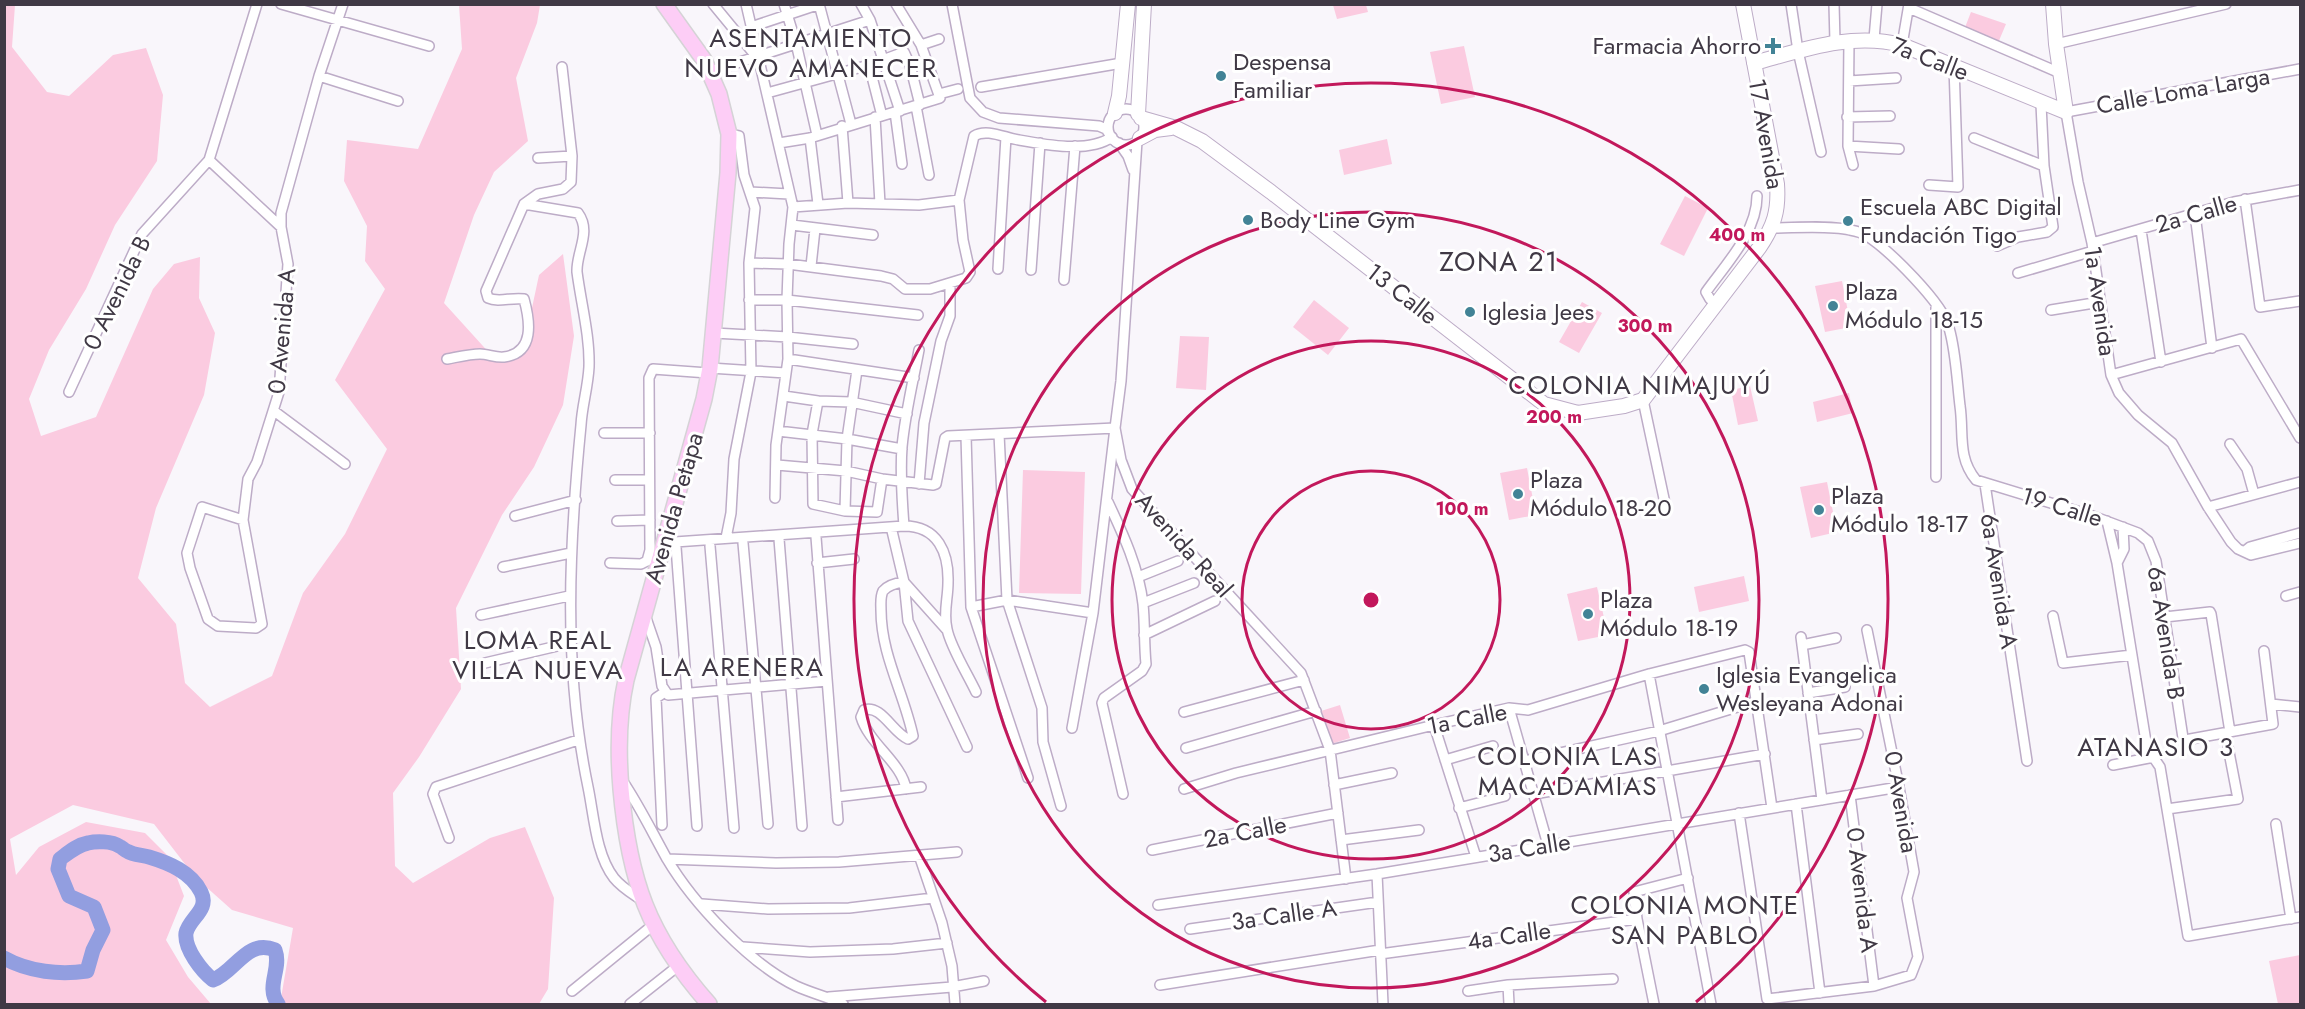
<svg xmlns="http://www.w3.org/2000/svg" width="2305" height="1009" viewBox="0 0 2305 1009" font-family="Jost,sans-serif">
<style>
.green{fill:#fbcbe0}
.lines{fill:none;stroke-linecap:round;stroke-linejoin:round}
.river{stroke:#929ee0;stroke-width:15}
.street-casing{stroke:#bdacc7;stroke-width:12}
.secondary-casing{stroke:#bdacc7;stroke-width:16}
.primary-casing{stroke:#d5d3d6;stroke-width:18}
.street{stroke:#fff;stroke-width:9}
.secondary{stroke:#fff;stroke-width:14}
.primary{stroke:#fdcdf6;stroke-width:15}
.ring{fill:none;stroke:#c2185b;stroke-width:3}
.poi-dot{fill:#428396;stroke:#fff;stroke-width:2}
.labels{text-anchor:middle;stroke-width:6;stroke-linejoin:round;paint-order:stroke}
.poi-label{font-size:24px;fill:#403945;stroke:#fff;text-anchor:start}
.street-label{font-size:24px;fill:#403945;stroke:#fff}
.neighbourhood-label{font-size:26px;letter-spacing:1.5px;fill:#403945;stroke:#fff}
.quarter-label{font-size:27px;letter-spacing:1.5px;fill:#403945;stroke:#fff}
.centre{fill:#c2185b;stroke:#fff;stroke-width:3}
.ring-label{font-size:18px;text-anchor:middle;font-weight:bold;fill:#c2185b;stroke:#fff;stroke-width:6;stroke-linejoin:round;paint-order:stroke}
</style>
<rect width="100%" height="100%" fill="#f9f6fb"/>
<!-- green -->
<path class="green" d="M5 5H15L12 47 47 92 69 96 113 55 146 48 163 95 157 161 115 225 86 289 49 350 29 399 41 436 96 417 153 289 174 264 200 257 199 298 215 333 204 395 156 508 138 578 176 624 185 683 210 707 272 676 303 593 345 534 387 449 335 380 385 289 365 261 367 226 344 181 347 140 418 149 462 49 459 5H540L537 23 516 78 528 141 494 172 474 215 444 303 492 356 523 350 539 275 563 254 574 336 563 405 534 467 502 515 456 608 461 689 419 757 393 793 395 866 413 883 490 838 525 827 554 898 548 989 539 1004H280L293 928 232 910 195 877 154 824 73 805 10 839 16 875 39 847 86 822 145 833 169 857 184 896 166 940 188 977 211 1004H5Z
M1333 5H1366L1368 12 1337 19Z
M1971 12 2006 24 1998 43 1964 30Z
M1464 46 1475 97 1441 104 1430 52Z
M1387 139 1392 164 1344 175 1339 150Z
M1685 196 1708 208 1684 256 1660 244Z
M1842 281 1851 327 1825 332 1815 286Z
M1314 300 1349 328 1328 355 1293 327Z
M1582 302 1602 313 1579 353 1559 342Z
M1180 336 1209 337 1206 390 1176 388Z
M1750 386 1758 421 1738 425 1731 390Z
M1849 393 1853 413 1817 422 1813 402Z
M1527 468 1536 515 1509 520 1500 473Z
M1023 470 1085 472 1081 594 1019 593Z
M1827 482 1837 532 1811 538 1800 487Z
M1744 576 1749 601 1699 612 1694 587Z
M1597 587 1608 635 1578 641 1567 594Z
M1340 705 1350 738 1331 744 1321 711Z
M2300 955V1004H2278L2269 961Z"/>
<g class="lines">
<!-- river -->
<path class="river" d="M4 958C29 972 60 975 87 971L93 950 103 930 94 907 69 896 58 869 60 859C68 853 77 845 88 843 96 841 112 841 119 846 122 847 124 850 127 851 133 855 142 855 149 857 169 863 191 872 201 892 210 910 189 918 186 933 184 949 202 971 213 980 235 972 247 938 275 950 282 969 265 986 278 1004"/>
<!-- street casing -->
<g class="street-casing">
<path id="street" d="M281 4 429 46
M713 4 755 55
M746 4 793 207 789 244 787 300 788 359 776 445 775 498
M784 4 796 43 817 135
M819 4 851 124
M861 4 870 20 900 111
M952 4 970 98 983 112 999 118 1099 126 1106 129 1110 135
M1791 4 1798 51 1821 152
M1834 4 1835 42
M1909 8 2060 73
M751 27 820 4
M1874 39 1877 4
M1849 40 1848 146 1853 165
M2056 44 2226 4
M921 45 939 39
M1902 45 1909 4
M869 65 882 116
M2300 69 2066 112 2078 182 2092 243 2111 375 2119 393 2138 415 2172 443 2208 507 2231 542 2238 549 2251 555 2300 543
M709 72 870 20
M319 76 398 101
M1849 81 1896 78
M981 87 1122 63
M767 93 869 65 904 52 910 65 920 105
M939 94 958 89
M916 106 929 175
M1108 127a18 18 0 1 1 36 0a18 18 0 1 1-36 0Z
M895 112 902 164
M875 117 880 204
M1847 117 1890 116
M842 126 848 203
M810 138 818 204
M1974 138 2044 166
M1137 141 1121 381 1115 428 1121 460 1132 489 1301 673 1330 750 1346 879
M779 143 810 138 940 98 921 45 896 4
M1119 143 1128 156 1133 170
M1848 146 1899 149
M538 158 572 156
M209 160 281 227
M1929 185 1958 187 1954 66
M750 192 789 194
M2245 199 2260 307 2300 301
M524 204 578 213C592 232 576 252 577 272 581 303 590 336 589 367 588 387 582 406 581 425 569 547 563 667 588 787 594 816 596 855 614 878 622 888 633 894 643 901
M793 207 848 203 919 205 959 200
M2195 214 2212 348
M792 225 873 235
M1772 228C1795 228 1829 225 1850 230 1856 231 1863 233 1867 236 1889 250 1943 303 1949 328 1956 352 1957 381 1960 406 1964 433 1957 457 1976 480L2090 515 2138 533 2148 541 2156 561 2183 738 2185 740 2273 724 2264 651
M2141 230 2161 362
M2092 243 2234 202 2300 190
M1997 246 2018 237 2047 232 2053 227 2044 166 2041 104
M749 263 788 264 881 276 893 279 905 289H930L966 278 970 272 963 240 959 200 974 136C987 128 1005 138 1019 140 1046 145 1089 153 1112 137
M811 266 815 229
M998 269 1006 137
M1031 270 1040 143
M2018 273 2093 251
M1064 280 1075 146
M749 300H787L918 315
M1716 303 1710 299 1706 292C1726 264 1757 232 1757 196
M1936 307V477
M2051 310 2100 302
M714 333 788 337 853 344
M447 359C458 357 470 354 480 354 488 354 496 358 504 357 535 353 530 321 524 299 511 297 499 303 488 298L486 291 524 204 538 194 563 189 571 182 572 156 562 67
M788 359 914 378
M710 368 786 373
M2111 375 2241 339 2300 438
M69 392 142 234 209 160 257 4
M784 396 818 401 851 402 907 414
M1643 400 1666 508
M818 401 812 434 813 504 845 511 877 512 882 479
M274 411 345 464
M778 431 847 439 902 449
M604 433H650
M999 434 1007 600 1042 708 1043 742 1061 806
M966 436 971 607 1028 778
M2230 444 2247 469 2254 494
M777 465 846 471 882 479 933 485 936 484 945 438 948 436 1115 428 1093 613 1072 728
M615 480H649
M919 484 924 423 941 341 950 316V284
M1985 484 2027 761
M1108 502C1123 534 1139 568 1143 604 1145 624 1144 644 1146 664L1142 671 1104 698 1102 703 1123 794
M2208 507 2300 482
M845 511 847 439 857 370
M515 516 576 500
M243 520 202 507 187 553 190 568 208 619 218 626 256 628 262 624 243 520 248 479 257 462 279 392 288 264 281 227V213L319 76 343 4
M617 521 650 520
M2107 521 2117 563 2147 748 2160 767 2188 936 2300 917
M904 526C902 500 900 474 902 447 905 414 913 382 919 350
M892 531 904 582 908 621 967 747
M816 537 838 820
M726 538 731 513 734 459 751 372 749 263 755 208 744 175 739 136 729 134
M779 539 802 826
M665 541 675 542 904 526C938 526 949 553 948 583 948 599 943 613 947 629 950 646 968 675 976 692
M743 543 768 824
M710 546 734 828
M676 547 697 826
M2245 551 2250 547 2300 533
M610 563 641 564 647 561 650 550 649 378 653 369 708 373
M817 563 854 559
M2117 563 2124 549 2123 527
M503 567 571 553
M1138 577 1178 561
M2286 596 2300 592
M1143 603 1194 583
M971 607 1007 600 1093 613
M481 615 569 596
M645 615 656 647 662 686 668 695 827 681
M2053 616 2063 663 2132 655
M2165 617 2210 612 2211 614 2230 732
M1144 635 1215 601
M1801 637 1822 800
M1802 645 1836 638
M485 663 570 643
M1649 674 1711 1004
M1808 693 1845 687
M2271 704 2300 707
M1509 708 1548 845
M1184 712 1304 680
M1434 725 1476 857
M1814 740 1858 734
M1186 748 1316 711
M1445 760 1493 746
M1524 761 1659 731 1757 701
M2113 765 2154 757
M622 780C639 805 652 832 667 859 693 903 750 964 796 986 811 993 828 997 843 1004
M1334 785 1392 773
M906 789C902 763 869 744 861 717L864 710C881 704 893 733 908 739L913 736C904 693 881 655 881 610 881 604 880 597 883 591 888 585 896 583 904 582L946 629
M1184 789 1236 773 1434 725 1509 708 1528 710 1649 674 1745 650 1749 652 1772 808
M1534 794 1765 754
M1850 795 1874 986
M836 797 921 787
M1796 804 1820 993
M1459 808 1505 796
M2167 809 2238 799 2228 747
M1739 813 1767 999 1874 986 1911 975 1918 957 1907 898 1914 872 1899 787 1867 630
M2276 824 2291 919
M662 825 656 698 665 692
M449 838 433 794 436 787 578 740
M1341 840 1419 830
M1152 850 1338 813
M919 855 942 923 952 966 955 1004
M667 859 776 863 839 862 957 852
M1377 874 1383 1004
M702 904 768 909 849 908 933 898
M1158 905 1377 874 1899 787
M1190 929 1378 902
M743 947 810 952 893 949 947 943
M1380 954 1637 919
M1160 985 1380 950
M1508 985 1509 1004
M572 991 653 925
M1468 991 1508 985 1613 979
M829 997 952 987 984 981
M630 1004 678 966
M1654 1004 1637 919 1634 892 1688 878"/>
</g>
<!-- secondary casing -->
<g class="secondary-casing">
<path id="secondary" d="M1754 63C1803 50 1851 32 1902 45L2066 112 2056 44 2053 4
M1115 113 1119 96 1128 4
M1138 114 1144 4
M1141 118 1176 128 1202 141 1271 192 1544 404 1578 413 1624 406 1643 400 1759 248C1774 226 1779 211 1777 184L1743 4
M1140 138 1155 130 1171 128"/>
</g>
<!-- primary casing -->
<g class="primary-casing">
<path id="primary" d="M664 4 704 60 719 94 729 134 728 173 710 368 704 399 626 680C618 716 618 753 621 789 629 880 648 935 709 1004"/>
</g>
<!-- street -->
<use href="#street" class="street"/>
<!-- secondary -->
<use href="#secondary" class="secondary"/>
<!-- primary -->
<use href="#primary" class="primary"/>
</g>
<!-- distance rings -->
<g class="ring">
<circle cx="1371" cy="600" r="129"/>
<circle cx="1371" cy="600" r="259"/>
<circle cx="1371" cy="600" r="388"/>
<path d="M1046 1002A517 517 0 1 1 1696 1002"/>
</g>
<!-- markers -->
<g class="poi-dot">
<path d="M1770 37h6v6h6v6h-6v6h-6v-6h-6v-6h6z"/>
<circle cx="1221" cy="76" r="6"/>
<circle cx="1248" cy="220" r="6"/>
<circle cx="1848" cy="221" r="6"/>
<circle cx="1833" cy="306" r="6"/>
<circle cx="1470" cy="312" r="6"/>
<circle cx="1518" cy="494" r="6"/>
<circle cx="1819" cy="510" r="6"/>
<circle cx="1588" cy="614" r="6"/>
<circle cx="1704" cy="689" r="6"/>
</g>
<g class="labels">
<!-- poi labels -->
<g class="poi-label">
<text x="1761" y="54" text-anchor="end">Farmacia Ahorro</text>
<text x="1233" y="70">Despensa<tspan x="1233" dy="28">Familiar</tspan></text>
<text x="1860" y="215">Escuela ABC Digital<tspan x="1860" dy="28">Fundación Tigo</tspan></text>
<text x="1260" y="228">Body Line Gym</text>
<text x="1845" y="300">Plaza<tspan x="1845" dy="28">Módulo 18-15</tspan></text>
<text x="1482" y="320">Iglesia Jees</text>
<text x="1530" y="488">Plaza<tspan x="1530" dy="28">Módulo 18-20</tspan></text>
<text x="1831" y="504">Plaza<tspan x="1831" dy="28">Módulo 18-17</tspan></text>
<text x="1600" y="608">Plaza<tspan x="1600" dy="28">Módulo 18-19</tspan></text>
<text x="1716" y="683">Iglesia Evangelica<tspan x="1716" dy="28">Wesleyana Adonai</tspan></text>
</g>
<!-- street labels -->
<g class="street-label">
<text transform="translate(1930 59) rotate(21)" y="8">7a Calle</text>
<text transform="translate(2183 91) rotate(-10)" y="8">Calle Loma Larga</text>
<text transform="translate(1766 134) rotate(80)" y="8">17 Avenida</text>
<text transform="translate(2196 214) rotate(-16)" y="8">2a Calle</text>
<text transform="translate(117 293) rotate(-64)" y="8">0 Avenida B</text>
<text transform="translate(1402 294) rotate(38)" y="8">13 Calle</text>
<text transform="translate(2100 301) rotate(82)" y="8">1a Avenida</text>
<text transform="translate(282 331) rotate(-85)" y="8">0 Avenida A</text>
<text transform="translate(2062 507) rotate(17)" y="8">19 Calle</text>
<text transform="translate(674 508) rotate(-74)" y="8">Avenida Petapa</text>
<text transform="translate(1184 545) rotate(48)" y="8">Avenida Real</text>
<text transform="translate(1999 581) rotate(81)" y="8">6a Avenida A</text>
<text transform="translate(2166 633) rotate(81)" y="8">6a Avenida B</text>
<text transform="translate(1467 719) rotate(-11)" y="8">1a Calle</text>
<text transform="translate(1901 802) rotate(80)" y="8">0 Avenida</text>
<text transform="translate(1245 832) rotate(-11)" y="8">2a Calle</text>
<text transform="translate(1529 848) rotate(-9)" y="8">3a Calle</text>
<text transform="translate(1862 890) rotate(83)" y="8">0 Avenida A</text>
<text transform="translate(1284 915) rotate(-8)" y="8">3a Calle A</text>
<text transform="translate(1509 936) rotate(-8)" y="8">4a Calle</text>
</g>
<!-- neighbourhood labels -->
<g class="neighbourhood-label">
<text x="811" y="47">ASENTAMIENTO<tspan x="811" dy="30">NUEVO AMANECER</tspan></text>
<text x="1640" y="394">COLONIA NIMAJUYÚ</text>
<text x="538" y="649">LOMA REAL<tspan x="538" dy="30">VILLA NUEVA</tspan></text>
<text x="742" y="676">LA ARENERA</text>
<text x="2156" y="756">ATANASIO 3</text>
<text x="1568" y="765">COLONIA LAS<tspan x="1568" dy="30">MACADAMIAS</tspan></text>
<text x="1685" y="914">COLONIA MONTE<tspan x="1685" dy="30">SAN PABLO</tspan></text>
</g>
<!-- quarter labels -->
<g class="quarter-label">
<text x="1499" y="271">ZONA 21</text>
</g>
</g>
<circle cx="1371" cy="600" r="9" class="centre"/>
<g class="ring-label">
<text x="1737" y="241">400 m</text>
<text x="1645" y="332">300 m</text>
<text x="1554" y="423">200 m</text>
<text x="1462" y="515">100 m</text>
</g>
<!-- border -->
<rect width="2305" height="1009" fill="none" stroke="#403945" stroke-width="12"/>
</svg>
